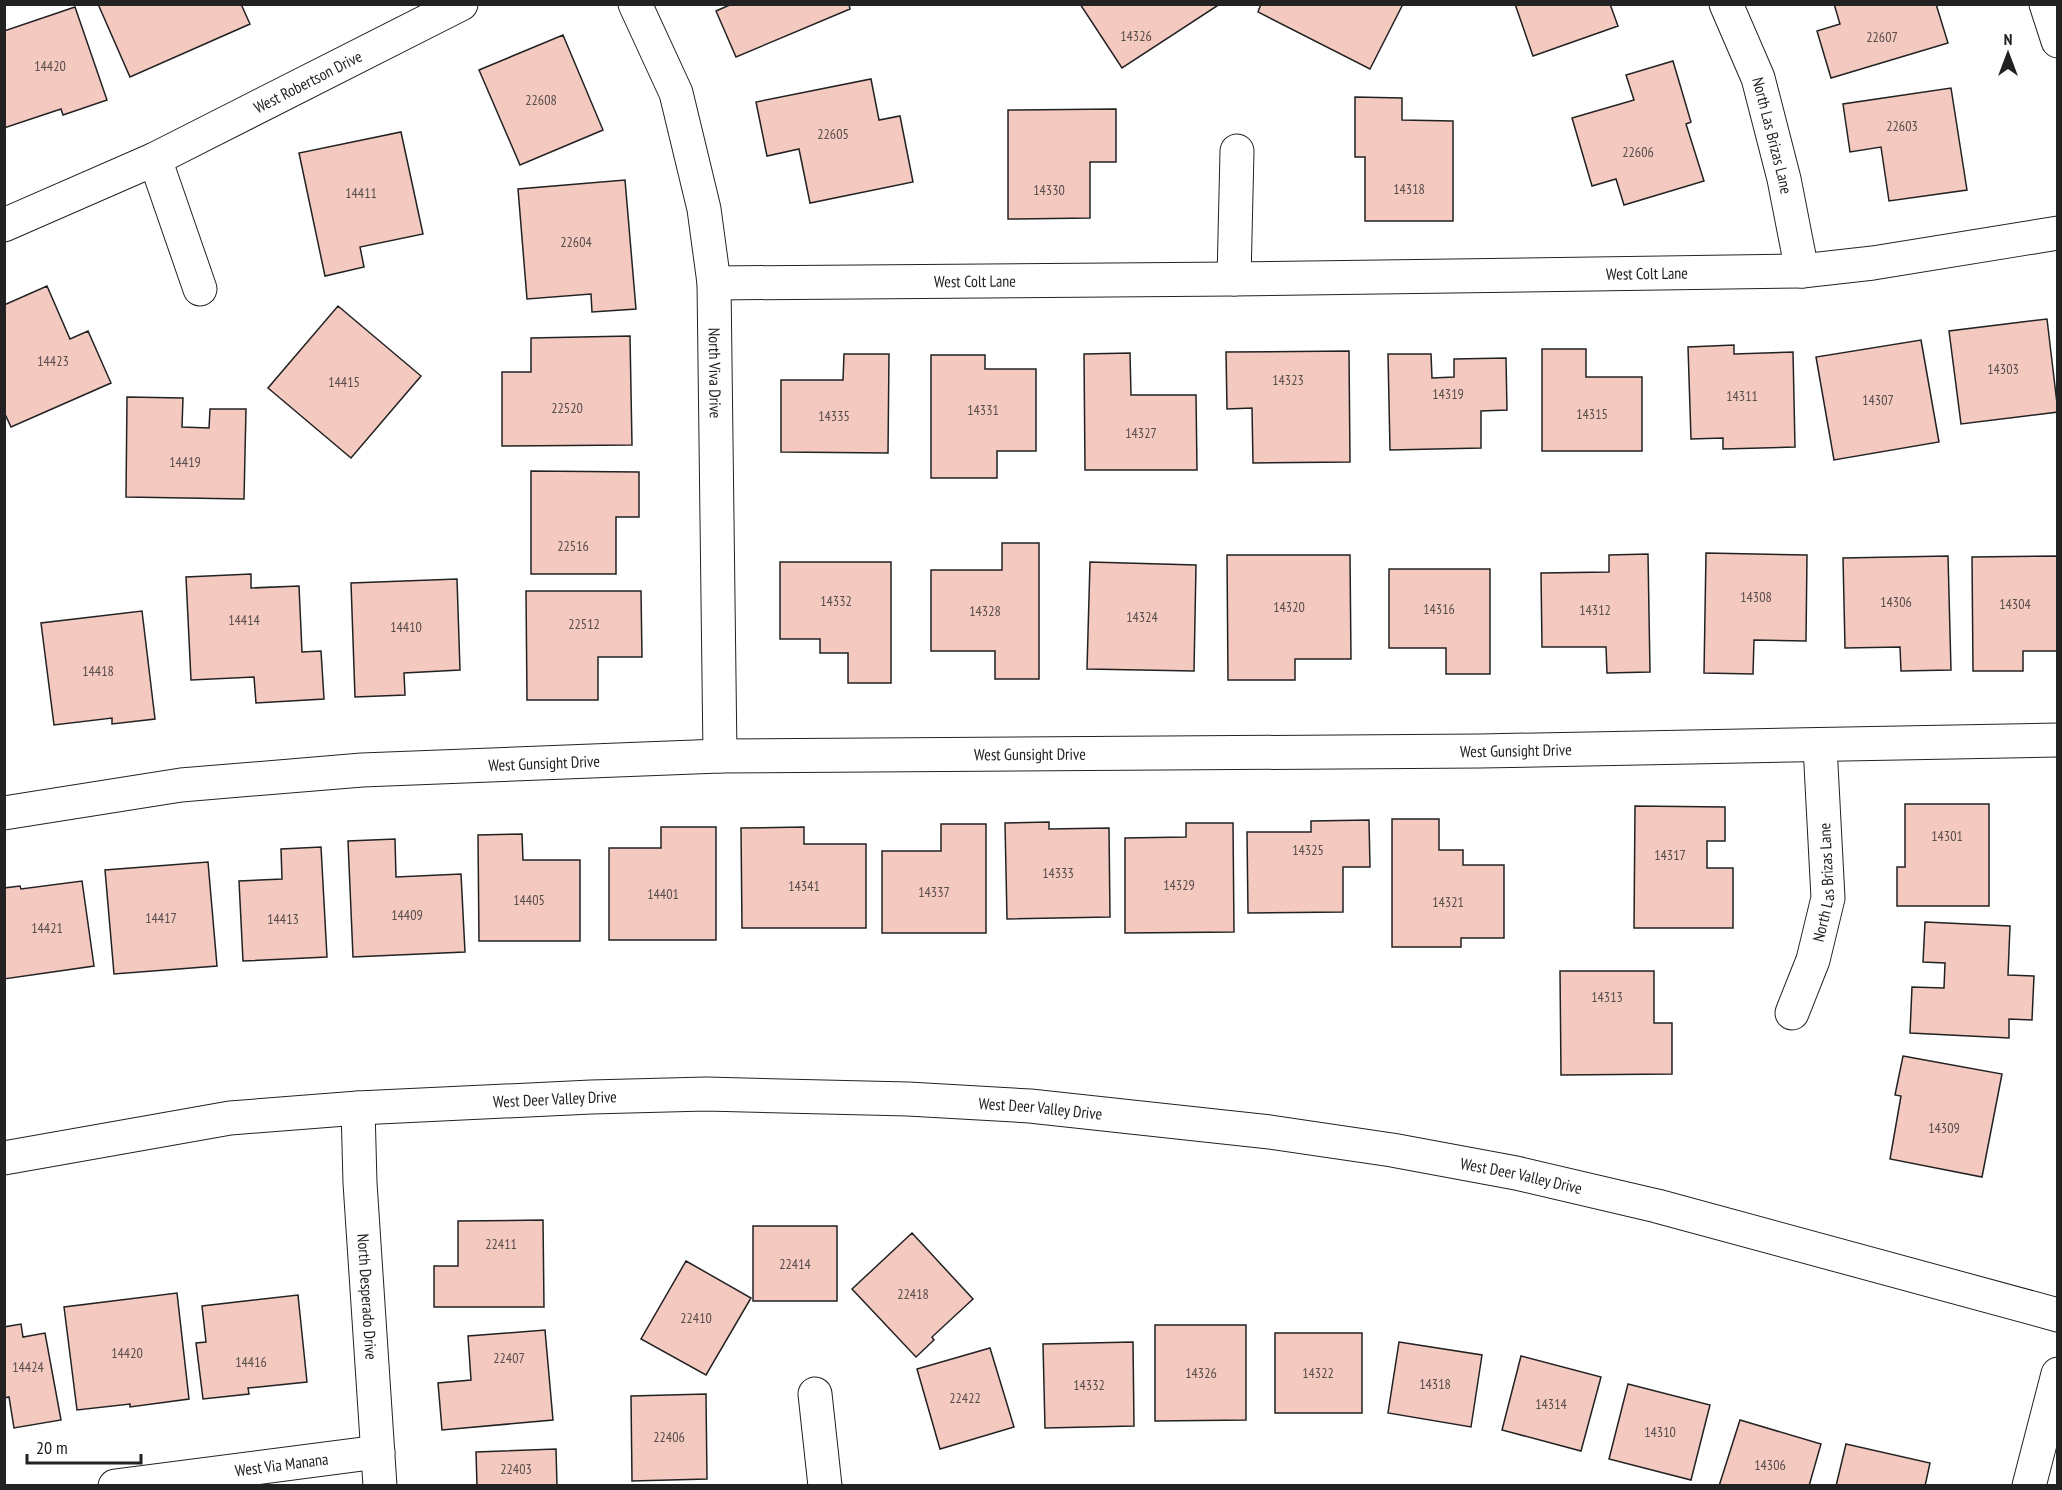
<svg xmlns="http://www.w3.org/2000/svg" width="2062" height="1490" viewBox="0 0 2062 1490" font-family="'PT Sans Narrow',sans-serif">
<style>
.building{fill:#f3c9c0;stroke:#222;stroke-width:1.5}
.lines{fill:none;stroke-linecap:round;stroke-linejoin:round}
.minor-casing{stroke:#222;stroke-width:35}
.minor{stroke:#fff;stroke-width:33}
.labels{text-anchor:middle;stroke-width:4.5;stroke-linejoin:round;paint-order:stroke}
.number-label{font-size:14px;fill:#564c4a}
.street-label{font-size:16px;fill:#222;stroke:#fff}
</style>
<rect width="100%" height="100%" fill="#fff"/>
<!-- building -->
<path class="building" d="M98 4H241L250 24 130 77Z
M732 4H849L850 9 736 57 716 11Z
M1080 4H1220L1122 68Z
M1261 4H1403L1370 69 1258 12Z
M1515 4H1610L1618 26 1533 56Z
M1834 4H1936L1948 43 1831 78 1817 31 1840 24Z
M75 7 107 100 63 115 61 109 4 128V31Z
M563 35 603 130 520 165 479 70Z
M1673 61 1691 122 1686 124 1704 181 1624 205 1616 179 1592 186 1572 118 1634 100 1626 75Z
M871 79 879 120 900 116 913 182 810 203 799 149 767 156 756 102Z
M1951 88 1967 190 1889 201 1881 147 1850 152 1843 104Z
M1355 97 1402 98V120L1453 121V221H1365V157H1355Z
M1116 109V162H1090V218L1008 219V110Z
M401 132 423 234 360 247 364 267 325 276 299 153Z
M625 180 636 309 592 312 591 294 527 299 518 189Z
M47 286 70 339 88 331 111 383 11 427 4 412V305Z
M338 306 421 376 351 458 268 388Z
M2047 319 2058 412 1961 424 1949 331Z
M630 336 632 445 502 446V372H531V338Z
M1921 340 1939 442 1834 460 1816 357Z
M1734 345V354L1793 352 1795 447 1723 449V438L1691 439 1688 347Z
M1542 349H1586V377H1642V451H1542Z
M1349 351 1350 462 1253 463 1252 408 1227 409 1226 352Z
M1130 353 1131 395H1196L1197 470H1085L1084 354Z
M844 354H889L888 453 781 452V380H843Z
M1388 354H1431L1432 378 1454 377V359L1506 358 1507 410 1481 411V448L1390 450Z
M931 355H985V369H1036V451H997V478H931Z
M127 397 183 398 182 427 209 428 210 409H246L244 499 126 497Z
M531 471 639 472V517H616V574H531Z
M1002 543H1039V679H995V651H931V570H1002Z
M1706 553 1807 555 1806 641 1754 640 1753 674 1704 673Z
M1648 554 1650 672 1607 673 1606 647H1542L1541 573 1609 572V555Z
M1227 555H1350L1351 659H1295V680H1228Z
M1948 556 1951 670 1901 671 1900 647 1845 648 1843 558Z
M2058 556V651H2023V671H1973L1972 557Z
M780 562H891V683H848V653H820V639H780Z
M1090 562 1196 565 1194 671 1087 669Z
M1389 569H1490V674H1446V648H1389Z
M251 574V588L299 586 302 652 321 651 324 699 256 703 254 677 191 680 186 577Z
M457 579 460 670 404 673 405 695 355 697 351 583Z
M526 591H641L642 657H598V700H527Z
M142 611 155 719 112 724V718L54 725 41 623Z
M1905 804H1989V906H1897V867H1905Z
M1635 806 1725 807V841H1707V868H1733V928H1634Z
M1392 819H1439V850H1463V865H1504V938H1461V947H1392Z
M1369 820 1370 867H1343V912L1248 913 1247 832H1311V821Z
M1049 822V829L1109 828 1110 917 1007 919 1005 823Z
M1186 823H1233L1234 932 1125 933V838L1186 837Z
M941 824H986V933H882V851H941Z
M661 827H716V940H609V848H661Z
M804 827V844H866V928H742L741 828Z
M522 834 523 860H580V941H479L478 835Z
M395 839 396 877 461 874 465 952 353 957 348 841Z
M321 847 327 957 243 961 239 881 282 879 281 849Z
M208 862 217 966 114 974 105 870Z
M82 881 94 966 4 979V888L20 886 21 889Z
M1925 922 2010 926 2008 975 2034 976 2032 1020 2009 1019V1038L1910 1033 1912 987 1944 988 1945 963 1923 962Z
M1560 971H1654V1023H1672V1074L1561 1075Z
M1903 1056 2002 1074 1982 1177 1890 1159 1901 1096 1895 1095Z
M543 1220 544 1307H434V1266H458V1221Z
M753 1226H837V1301H753Z
M912 1233 973 1299 932 1337 934 1340 916 1357 852 1289Z
M686 1261 751 1298 706 1375 641 1339Z
M177 1293 189 1399 130 1407V1404L77 1410 64 1307Z
M298 1295 307 1382 248 1388 249 1394 203 1399 196 1343 206 1342 202 1306Z
M21 1324 23 1337 45 1333 61 1420 14 1428 9 1397 4 1398V1327Z
M1155 1325H1246V1420L1155 1421Z
M545 1330 553 1420 442 1430 438 1383 471 1380 468 1336Z
M1275 1333H1362V1413H1275Z
M1133 1342 1134 1426 1045 1428 1043 1344Z
M1399 1342 1482 1355 1471 1427 1388 1413Z
M990 1348 1014 1427 940 1449 917 1369Z
M1521 1356 1601 1377 1581 1451 1502 1430Z
M1628 1384 1710 1405 1691 1480 1609 1459Z
M706 1394 707 1479 632 1481 631 1396Z
M1740 1420 1821 1444 1809 1486H1719Z
M1846 1444 1930 1463 1925 1486H1836Z
M556 1449 557 1486H477L476 1452Z"/>
<g class="lines">
<!-- minor casing -->
<g class="minor-casing">
<g id="minor">
<path id="s1" d="M635 4 676 93 704 209 714 283 720 756"/>
<path id="s2" d="M1726 4 1758 78 1784 179 1802 271"/>
<path d="M2046 4 2058 41"/>
<path d="M155 159 200 289"/>
<path id="s3" d="M4 225 155 159 461 4"/>
<path d="M1234 279 1237 151"/>
<path id="s4" d="M714 283 1234 279 1802 271 1873 263 2058 233"/>
<path id="s5" d="M4 813 181 785 362 770 720 756 1480 751 2058 740"/>
<path id="s6" d="M1792 1013 1813 960 1828 898 1820 746"/>
<path id="s7" d="M358 1108 360 1183 380 1486"/>
<path id="s8" d="M4 1158 230 1118 358 1108 591 1097 706 1094 908 1099 1030 1106 1270 1132 1392 1150 1516 1173 1657 1206 2058 1315"/>
<path d="M815 1394 825 1486"/>
<path id="s9" d="M115 1486 378 1452"/>
<path d="M2029 1486 2058 1374"/>
</g>
</g>
<!-- minor -->
<use href="#minor" class="minor"/>
</g>
<g class="labels">
<!-- number labels -->
<g class="number-label">
<text x="1136" y="41">14326</text>
<text x="1882" y="42">22607</text>
<text x="50" y="71">14420</text>
<text x="541" y="105">22608</text>
<text x="1902" y="131">22603</text>
<text x="833" y="139">22605</text>
<text x="1638" y="157">22606</text>
<text x="1409" y="194">14318</text>
<text x="1049" y="195">14330</text>
<text x="361" y="198">14411</text>
<text x="576" y="247">22604</text>
<text x="53" y="366">14423</text>
<text x="2003" y="374">14303</text>
<text x="1288" y="385">14323</text>
<text x="344" y="387">14415</text>
<text x="1448" y="399">14319</text>
<text x="1742" y="401">14311</text>
<text x="1878" y="405">14307</text>
<text x="567" y="413">22520</text>
<text x="983" y="415">14331</text>
<text x="1592" y="419">14315</text>
<text x="834" y="421">14335</text>
<text x="1141" y="438">14327</text>
<text x="185" y="467">14419</text>
<text x="573" y="551">22516</text>
<text x="1756" y="602">14308</text>
<text x="836" y="606">14332</text>
<text x="1896" y="607">14306</text>
<text x="2015" y="609">14304</text>
<text x="1289" y="612">14320</text>
<text x="1439" y="614">14316</text>
<text x="1595" y="615">14312</text>
<text x="985" y="616">14328</text>
<text x="1142" y="622">14324</text>
<text x="244" y="625">14414</text>
<text x="584" y="629">22512</text>
<text x="406" y="632">14410</text>
<text x="98" y="676">14418</text>
<text x="1947" y="841">14301</text>
<text x="1308" y="855">14325</text>
<text x="1670" y="860">14317</text>
<text x="1058" y="878">14333</text>
<text x="1179" y="890">14329</text>
<text x="804" y="891">14341</text>
<text x="934" y="897">14337</text>
<text x="663" y="899">14401</text>
<text x="529" y="905">14405</text>
<text x="1448" y="907">14321</text>
<text x="407" y="920">14409</text>
<text x="161" y="923">14417</text>
<text x="283" y="924">14413</text>
<text x="47" y="933">14421</text>
<text x="1607" y="1002">14313</text>
<text x="1944" y="1133">14309</text>
<text x="501" y="1249">22411</text>
<text x="795" y="1269">22414</text>
<text x="913" y="1299">22418</text>
<text x="696" y="1323">22410</text>
<text x="127" y="1358">14420</text>
<text x="509" y="1363">22407</text>
<text x="251" y="1367">14416</text>
<text x="28" y="1372">14424</text>
<text x="1201" y="1378">14326</text>
<text x="1318" y="1378">14322</text>
<text x="1435" y="1389">14318</text>
<text x="1089" y="1390">14332</text>
<text x="965" y="1403">22422</text>
<text x="1551" y="1409">14314</text>
<text x="1660" y="1437">14310</text>
<text x="669" y="1442">22406</text>
<text x="1770" y="1470">14306</text>
<text x="516" y="1474">22403</text>
</g>
<!-- street labels -->
<g class="street-label">
<text dy="6" stroke="none"><textPath href="#s3" startOffset="336">West Robertson Drive</textPath></text>
<text dy="6" stroke="none"><textPath href="#s2" startOffset="140">North Las Brizas Lane</textPath></text>
<text dy="6" stroke="none"><textPath href="#s4" startOffset="933">West Colt Lane</textPath></text>
<text dy="6" stroke="none"><textPath href="#s4" startOffset="261">West Colt Lane</textPath></text>
<text dy="6" stroke="none"><textPath href="#s1" startOffset="382">North Viva Drive</textPath></text>
<text dy="6" stroke="none"><textPath href="#s5" startOffset="1515">West Gunsight Drive</textPath></text>
<text dy="6" stroke="none"><textPath href="#s5" startOffset="1029">West Gunsight Drive</textPath></text>
<text dy="6" stroke="none"><textPath href="#s5" startOffset="543">West Gunsight Drive</textPath></text>
<text dy="6" stroke="none"><textPath href="#s6" startOffset="136">North Las Brizas Lane</textPath></text>
<text dy="6" stroke="none"><textPath href="#s8" startOffset="555">West Deer Valley Drive</textPath></text>
<text dy="6" stroke="none"><textPath href="#s8" startOffset="1041">West Deer Valley Drive</textPath></text>
<text dy="6" stroke="none"><textPath href="#s8" startOffset="1527">West Deer Valley Drive</textPath></text>
<text dy="6" stroke="none"><textPath href="#s7" startOffset="189">North Desperado Drive</textPath></text>
<text dy="6" stroke="none"><textPath href="#s9" startOffset="168">West Via Manana</textPath></text>
</g>
</g>
<!-- border -->
<rect width="2062" height="1490" fill="none" stroke="#222222" stroke-width="12"/>
<!-- north arrow -->
<g transform="translate(2008 54)" stroke="#ffffff" stroke-width="4.5" paint-order="stroke">
<path d="M0-4.5L10 22L0 15L-10 22Z" fill="#222222"/>
<text y="-9" font-size="16" font-weight="bold" text-anchor="middle" fill="#222222">N</text>
</g>
<!-- scale -->
<path d="M27 1454v9h114v-9" fill="none" stroke="#222222" stroke-width="3"/>
<text x="36" y="1454" font-size="18" fill="#222222" stroke="#ffffff" stroke-width="4.5" paint-order="stroke">20 m</text>
</svg>
